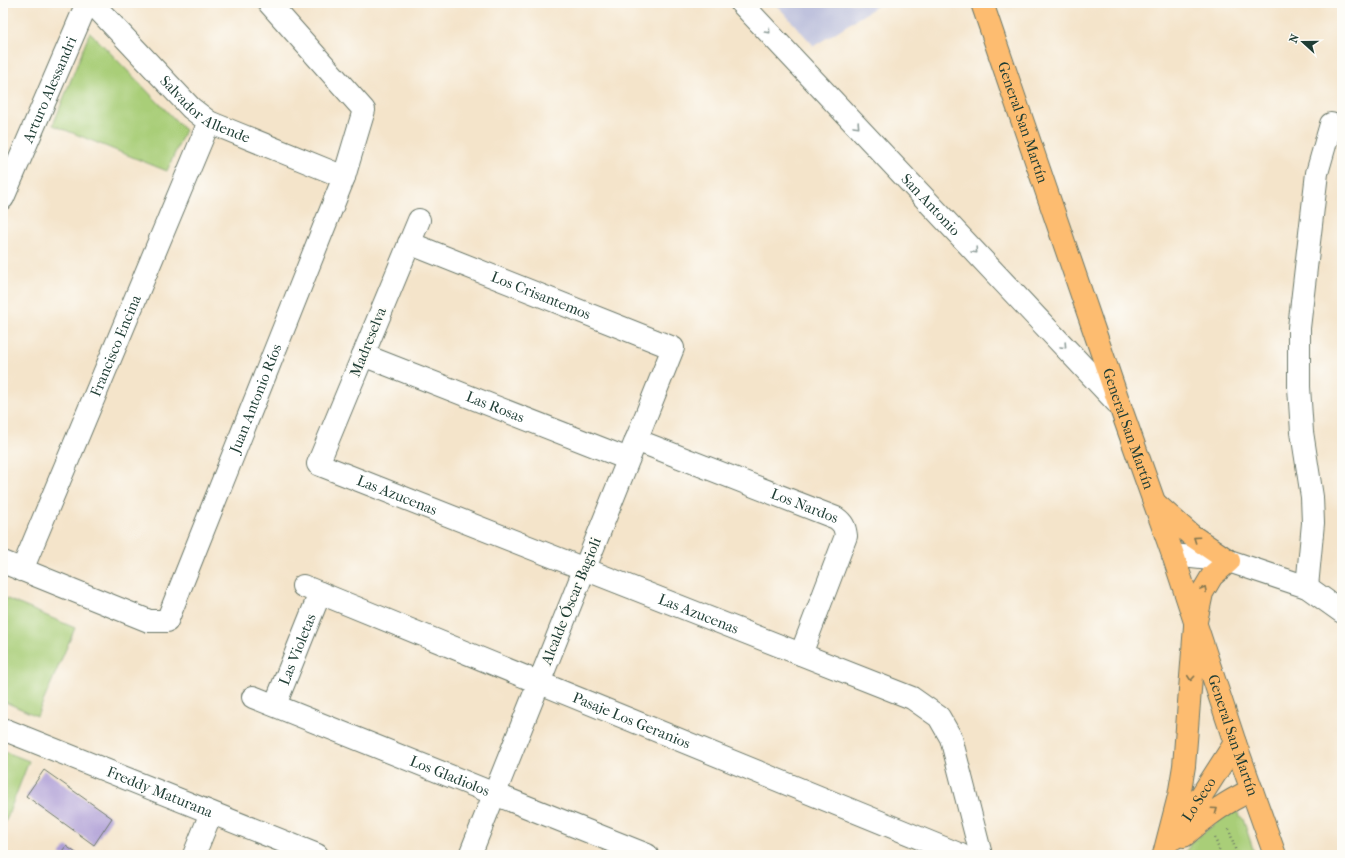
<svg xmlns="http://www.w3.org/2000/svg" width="1345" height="858" viewBox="0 0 1345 858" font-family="'IM FELL French Canon',serif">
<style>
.industrial{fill:#bfc2dd}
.green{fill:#a9ce78;stroke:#648656}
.building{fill:#ad9dd6}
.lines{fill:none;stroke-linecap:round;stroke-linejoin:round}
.minor-casing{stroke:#6a7768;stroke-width:24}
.major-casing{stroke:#6a7768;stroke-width:24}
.path{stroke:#6a7768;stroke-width:2.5;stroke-dasharray:1 3;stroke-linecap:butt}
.minor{stroke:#fff;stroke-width:22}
.major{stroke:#fdbc70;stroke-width:22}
.oneway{stroke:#8f9e9a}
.oneway2{stroke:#83764f}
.labels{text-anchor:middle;stroke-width:3.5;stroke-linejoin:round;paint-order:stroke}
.street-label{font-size:15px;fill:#1f3d34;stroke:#fdfcf7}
</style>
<rect width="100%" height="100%" fill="#fdfcf7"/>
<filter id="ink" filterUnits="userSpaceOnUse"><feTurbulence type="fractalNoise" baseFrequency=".025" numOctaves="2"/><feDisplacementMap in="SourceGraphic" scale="8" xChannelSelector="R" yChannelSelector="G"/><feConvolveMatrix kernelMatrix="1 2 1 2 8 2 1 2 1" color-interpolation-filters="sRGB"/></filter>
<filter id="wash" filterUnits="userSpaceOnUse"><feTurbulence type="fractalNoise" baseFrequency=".012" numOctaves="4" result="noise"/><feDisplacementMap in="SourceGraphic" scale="16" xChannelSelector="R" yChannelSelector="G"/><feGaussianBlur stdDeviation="0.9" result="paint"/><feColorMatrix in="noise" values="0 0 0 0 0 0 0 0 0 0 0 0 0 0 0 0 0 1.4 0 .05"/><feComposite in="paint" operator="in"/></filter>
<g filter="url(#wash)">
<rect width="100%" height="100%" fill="#f4e4ca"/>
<!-- industrial -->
<path class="industrial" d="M775 3H882L814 46Z"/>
<!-- green -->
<path class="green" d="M90 32 185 130 167 171 53 125Z
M5 598 75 628 37 716 3 701V602Z
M3 751 29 761 3 828Z
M1234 809 1243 819 1255 855H1183L1193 841Z"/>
<g id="blocks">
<!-- building -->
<path class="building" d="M44 770 112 818 94 845 26 796Z
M66 846 79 855H59Z"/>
</g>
</g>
<g filter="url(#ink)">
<use href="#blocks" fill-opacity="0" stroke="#6a7768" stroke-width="1"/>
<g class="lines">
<!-- minor casing -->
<g class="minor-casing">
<g id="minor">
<path id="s1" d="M92 3 191 108 209 122 344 177"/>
<path id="s2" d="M741 3 1120 406"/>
<path id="s3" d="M3 198 87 3"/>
<path id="s4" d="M419 220 318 464 912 698 939 717 951 738 981 855"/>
<path id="s5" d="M409 243 673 348 470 855"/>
<path id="s6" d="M363 355 628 459"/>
<path id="s7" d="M636 440 836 518C843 523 845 527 846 536L801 654"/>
<path d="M1173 555 1229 561 1307 587 1342 612"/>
<path id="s8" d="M3 562 149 621H167L344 177 364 110 269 3"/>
<path id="s9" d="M22 570 209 122"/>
<path id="s10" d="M303 586 961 855"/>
<path d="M1307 587 1313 523 1312 497 1302 432 1299 387V328L1317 173 1331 124"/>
<path id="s11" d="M253 697 647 855"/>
<path id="s12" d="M275 705 320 593"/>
<path id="s13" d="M3 729 317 855"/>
<path d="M194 855 211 813"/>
</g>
</g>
<!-- major casing -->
<g class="major-casing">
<g id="major">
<path id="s14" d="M982 3 1120 406 1173 555 1235 743 1275 855"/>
<path d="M1156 504 1191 535 1229 561 1212 576 1202 593 1195 626 1184 766 1179 796 1164 854"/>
<path d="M1184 836C1207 816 1225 802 1252 790"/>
<path id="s15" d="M1174 838 1235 743"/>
</g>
</g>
<!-- path -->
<path class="path" d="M1229 829 1237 855
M1215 838 1221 855"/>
<!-- minor -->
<use href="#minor" class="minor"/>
<!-- major -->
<use href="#major" class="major"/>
</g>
<!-- one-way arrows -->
<defs><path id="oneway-chevron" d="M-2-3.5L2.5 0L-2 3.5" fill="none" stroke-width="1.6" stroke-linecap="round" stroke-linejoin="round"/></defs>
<g class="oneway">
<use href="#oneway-chevron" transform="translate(768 31) rotate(47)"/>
<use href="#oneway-chevron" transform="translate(857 126) rotate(47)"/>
<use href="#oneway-chevron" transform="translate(975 251) rotate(47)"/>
<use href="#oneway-chevron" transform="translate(1064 346) rotate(47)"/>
</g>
<g class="oneway2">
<use href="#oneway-chevron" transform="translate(1196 539) rotate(-146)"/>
<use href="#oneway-chevron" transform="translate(1204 589) rotate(-62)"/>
<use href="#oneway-chevron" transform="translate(1191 678) rotate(95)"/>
<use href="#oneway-chevron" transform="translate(1215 810) rotate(-35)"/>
</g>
</g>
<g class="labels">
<!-- street labels -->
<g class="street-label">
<text dy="5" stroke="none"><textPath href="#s3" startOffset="118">Arturo Alessandri</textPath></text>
<text dy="5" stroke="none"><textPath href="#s1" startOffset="157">Salvador Allende</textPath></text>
<text dy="5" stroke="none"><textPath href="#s14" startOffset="126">General San Martín</textPath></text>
<text dy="5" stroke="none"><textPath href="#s2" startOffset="277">San Antonio</textPath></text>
<text dy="5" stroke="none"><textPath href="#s5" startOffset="142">Los Crisantemos</textPath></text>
<text transform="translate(368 342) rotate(-68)" y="5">Madreselva</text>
<text dy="5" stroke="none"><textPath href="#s9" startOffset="243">Francisco Encina</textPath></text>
<text dy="5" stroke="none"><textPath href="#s8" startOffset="415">Juan Antonio Ríos</textPath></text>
<text dy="5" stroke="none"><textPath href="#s6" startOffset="142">Las Rosas</textPath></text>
<text dy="5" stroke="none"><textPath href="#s14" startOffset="450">General San Martín</textPath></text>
<text dy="5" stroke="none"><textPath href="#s4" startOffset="349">Las Azucenas</textPath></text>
<text dy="5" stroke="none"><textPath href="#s7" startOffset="181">Los Nardos</textPath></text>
<text transform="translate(571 601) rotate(-68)" y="5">Alcalde Óscar Bagioli</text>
<text dy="5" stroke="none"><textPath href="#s4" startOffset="673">Las Azucenas</textPath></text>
<text dy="5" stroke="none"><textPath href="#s12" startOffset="60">Las Violetas</textPath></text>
<text dy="5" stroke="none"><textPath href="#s10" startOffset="355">Pasaje Los Geranios</textPath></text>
<text dy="5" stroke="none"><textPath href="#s14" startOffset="774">General San Martín</textPath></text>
<text dy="5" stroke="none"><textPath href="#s11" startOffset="212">Los Gladiolos</textPath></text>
<text dy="5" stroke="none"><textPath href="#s13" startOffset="169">Freddy Maturana</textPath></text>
<text dy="5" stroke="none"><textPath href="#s15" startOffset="46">Lo Seco</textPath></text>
</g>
</g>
<!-- margin -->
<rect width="1345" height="858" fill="none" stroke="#fdfcf7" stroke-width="16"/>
<!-- north arrow -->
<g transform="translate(1303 42) rotate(291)" stroke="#fdfcf7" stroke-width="3" paint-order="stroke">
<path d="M0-3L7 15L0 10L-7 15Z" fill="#1f3d34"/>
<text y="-6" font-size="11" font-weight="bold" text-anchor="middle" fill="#1f3d34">N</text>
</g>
</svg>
